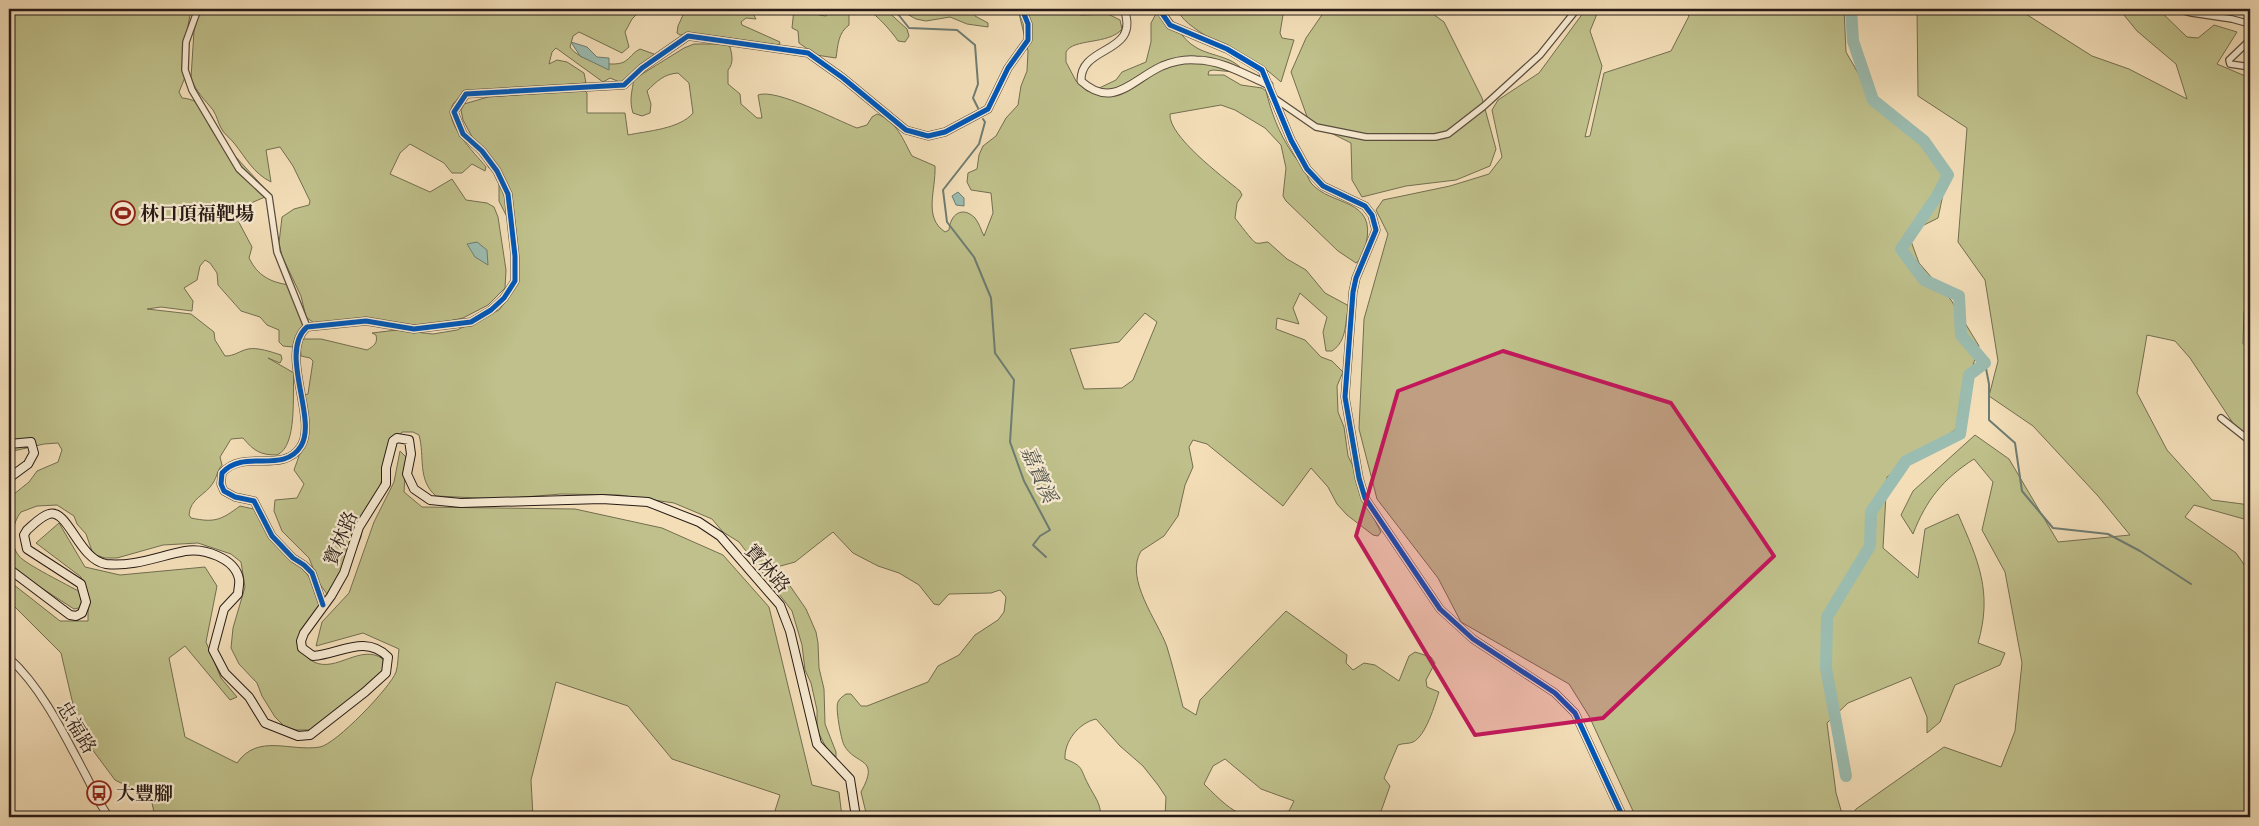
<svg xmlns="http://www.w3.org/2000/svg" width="2259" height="826" viewBox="0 0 2259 826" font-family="'IM FELL English','Noto Serif TC',serif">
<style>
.green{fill:#bfc08b;stroke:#736e50;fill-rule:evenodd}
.water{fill:#9bbcb0;stroke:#6d7c72}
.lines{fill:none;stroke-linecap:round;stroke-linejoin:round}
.stream{stroke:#6d7c72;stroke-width:2}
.river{stroke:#9bbcb0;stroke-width:12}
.minor-casing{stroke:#5a4c3e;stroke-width:8}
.tertiary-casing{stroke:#5a4c3e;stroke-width:9}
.secondary-casing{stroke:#271b16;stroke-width:10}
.minor{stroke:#f7ead1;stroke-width:5.5}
.tertiary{stroke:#f7ead1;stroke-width:7}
.secondary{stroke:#f7ead1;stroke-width:8}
.cycleway-casing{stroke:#f7ead1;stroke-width:8}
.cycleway{stroke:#0057b8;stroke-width:5}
.marked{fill:#c2185b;fill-opacity:0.2;stroke:#c2185b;stroke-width:4;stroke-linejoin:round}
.labels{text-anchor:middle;stroke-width:4.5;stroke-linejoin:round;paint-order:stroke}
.poi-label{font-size:19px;font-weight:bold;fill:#271b16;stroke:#f7ead1;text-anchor:start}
.street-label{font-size:19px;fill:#271b16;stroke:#f7ead1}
.water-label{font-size:20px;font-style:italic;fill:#50534c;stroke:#f7ead1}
</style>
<rect width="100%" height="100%" fill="#f3deb8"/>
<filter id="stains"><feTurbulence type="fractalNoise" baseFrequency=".004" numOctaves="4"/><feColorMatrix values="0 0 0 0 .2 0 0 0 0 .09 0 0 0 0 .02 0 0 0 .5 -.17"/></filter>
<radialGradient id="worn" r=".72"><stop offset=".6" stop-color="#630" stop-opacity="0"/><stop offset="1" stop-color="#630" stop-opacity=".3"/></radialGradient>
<!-- green -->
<path class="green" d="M9 9H191L188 26V70L179 92 182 98C206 100 201 114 213 132L267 191 265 197 237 209 235 215 252 247 249 258C258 276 270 282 289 285L305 323 296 337 293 347 283 346 279 342V330L267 325 260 317 241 311 218 285 217 273 210 263 205 260 200 266 197 280 184 288 193 301 192 311 161 307 147 309 191 314 214 332 215 340 225 356C235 356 239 351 248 349 257 347 272 352 281 355L282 359 280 363 268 358 294 373C292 393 298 446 277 455 260 455 254 451 243 438L231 439 220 457 222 465C217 471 217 477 213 483 206 495 190 498 189 515L191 518C215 523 221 520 240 506L258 510C268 525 277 544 290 558 294 562 301 565 304 570 310 577 318 592 319 601 319 605 320 609 319 612 314 626 290 651 314 662 336 673 361 643 383 659L384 672 314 730H296L284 726 275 717 262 696 257 683 239 664 231 648 233 628 245 587 241 562 231 554 198 543 163 545 117 558H105L93 554 86 534 77 524 74 516 57 505 37 506 21 512C12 523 9 544 19 556 25 564 68 585 80 592L85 599 83 607 74 609 9 567V498L29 482 37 471 58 462 62 450 58 443 44 444 9 452Z
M200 9H642L632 19 625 32 629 47 622 53 579 32 573 36 570 47C578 60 611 68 624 62 630 59 633 52 640 49L654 54 651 60 622 83 610 78 603 82 556 48 552 52 549 64 557 60 567 62 584 73 586 83 464 93C461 96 456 100 453 104 442 122 475 153 486 167L485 171 472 164 462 173H452L444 163 410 144 400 153 390 174 430 192 452 179 466 200 487 203 494 207 498 217 506 270 505 288 488 305 463 318 431 325 314 323 306 317 301 296 282 256 279 243 282 217 294 209 309 205 310 201 293 166 280 147 266 150 271 182C253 173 246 158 234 143 230 138 224 134 221 128 218 123 217 116 213 110 205 100 196 92 191 78L194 31Z
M676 9H755L751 10 756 19 746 18 741 22 742 25 780 42 779 45C744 42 715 33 680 35L677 33 678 26 683 15 677 12Z
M794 9H812L819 15 826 16 833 9H859L849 11V25C838 33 838 45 836 58L816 55 799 43 798 31 792 28Z
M865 9H885L907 29 909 36 905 42 898 41C893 33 874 11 865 9Z
M898 9H971L975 16 988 23V27L967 24 950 17 926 21 916 19Z
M1018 9H1070L1081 15 1108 14 1120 20 1122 29C1109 45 1073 38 1066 52V62L1076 81 1087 91H1093L1116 80 1122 72 1146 62 1151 42V23L1158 10 1163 9C1177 23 1179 38 1197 48 1213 57 1234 56 1245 73L1213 70 1209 71 1208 75H1224L1241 85 1262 88 1266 91C1271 112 1279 133 1291 151 1294 157 1299 161 1303 166 1306 171 1308 179 1311 183 1331 207 1377 197 1366 244 1365 251 1363 259 1356 263L1338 251 1286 201 1283 196 1286 168 1281 145 1265 128 1235 110 1221 105 1170 114C1168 136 1223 177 1240 191L1242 195 1237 203 1235 218C1238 222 1253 242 1256 243 1260 244 1264 242 1268 242L1287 259 1306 270 1325 293 1349 306C1344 323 1348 340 1332 351H1326L1323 332 1327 317 1300 293 1293 308 1299 324 1277 318 1276 329 1305 340 1321 357 1332 361 1343 372 1337 386 1338 412 1344 427 1348 456 1355 470 1359 490 1381 532 1378 536 1373 535 1347 515 1337 504 1328 487 1311 468 1283 506 1207 444 1193 440 1189 447 1193 467 1185 485 1178 516 1164 536 1141 551C1124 579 1158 621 1167 647 1173 667 1178 687 1183 707L1196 715 1200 700 1286 611 1347 655 1346 663 1353 670 1364 663 1375 665 1399 681 1409 656 1415 652 1431 657 1435 663 1426 680 1427 687 1439 692C1435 704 1426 736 1413 742 1409 744 1403 743 1398 745L1384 778 1390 786 1379 817H1165L1166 797 1158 785 1143 766 1120 746 1096 719C1079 723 1064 741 1065 759 1084 766 1080 769 1088 784 1095 798 1100 801 1101 817H867L861 792C881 756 855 766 844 745 841 739 835 707 838 702 839 699 843 696 846 694H851L861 706H867L928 682 938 666 959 655 975 635 998 620 1004 612 1006 597 1000 590 991 593 949 594 939 605 934 604 919 585 899 573 878 566 853 553 833 532 795 562 777 567 806 609 816 632 818 643 819 668 824 689 825 724 836 752V757L828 751 817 730V710L811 683 805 670 802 645 792 611 739 542 723 532 712 519 674 503 619 495 561 494 499 499 436 496C417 480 425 457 419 435L413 432H402L393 442 379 489 365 515 361 537 339 591 333 595 327 594 319 583 309 558 282 531 274 511 275 500 297 498 304 484 294 470C304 444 308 423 305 395L308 394 313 361 310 358 301 356 300 339H321L367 350C374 346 378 343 376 335L372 333 397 330 433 334 457 330 499 310 509 297 512 288 514 253 507 217 499 201V181L495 166 489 168 463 120 461 110 464 104 488 97 584 90 587 93V113H625L628 135C647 131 680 129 693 113L689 83 678 73C664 74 657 81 647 91L651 104 650 113 642 116 633 113C629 101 632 91 634 79L684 48 694 44H726L730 47C732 55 734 63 728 70V84L740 94 741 104 757 118H762L758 95C776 88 836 120 857 128L867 125 872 117 877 114C897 121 903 140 912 156L935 166C936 191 923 217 945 232L949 230C950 215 962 205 975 218 979 223 981 230 984 236L993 213 991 193 971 190 967 182 968 173 977 169 979 155 983 146 996 136 1006 118 1018 105 1021 86 1027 71 1028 51ZM1145 313 1157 322 1133 380 1122 388 1084 389 1070 349 1119 342ZM1225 759 1261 789 1294 801 1289 811C1241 819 1239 819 1204 784L1213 766Z
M1178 9H1284L1280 33 1282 38 1294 40 1281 82C1273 75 1265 68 1256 63 1239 53 1180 27 1178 9Z
M1326 9H1426L1444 22 1482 98 1496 149 1490 166 1456 180 1406 186 1362 197 1352 180 1351 143 1309 122 1291 72 1306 38Z
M1586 9H1599L1590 31 1602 66 1585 137 1590 136 1604 73 1671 51 1689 16 1682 9H1844L1846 52 1872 97 1911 132 1948 171 1938 218 1908 233 1919 263 1951 300 1979 346 1970 375 1965 423 1887 477 1883 548 1918 578 1925 529 1958 514C1978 560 1993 592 1978 643L2005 653 2000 665 1955 685 1940 722 1927 733V717L1911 677 1848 703 1827 723 1836 793 1843 817H1642L1633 811 1589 716 1569 684 1461 622 1438 578 1377 499 1359 429 1364 319 1388 234 1376 210 1383 200 1450 186 1489 174 1502 157 1492 110 1498 100 1539 73Z
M1917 9H2018L2092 56 2129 69 2187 99 2176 64 2137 31 2119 9H2158L2187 37 2198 38 2214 25 2237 32 2217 64 2250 78V306L2244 311 2243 344 2250 346V449L2190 358 2175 341 2147 335 2137 393 2167 450 2212 500 2250 505V525L2244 519 2194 505 2185 517 2236 553 2250 573V817H1851L1856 809 1944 747 2001 767 2015 731 2022 663 2005 572 1982 530 1993 482 1974 459C1943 479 1926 500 1913 534L1901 515 1913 491 1975 435 2009 459 2058 542 2130 535 2098 496 2033 426 1989 396 1998 361 1985 280 1958 242 1967 128 1918 96Z
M400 451 406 457 404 492 422 507 575 509 662 528 723 555 769 607 812 785 839 792 842 817H773L780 795 672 759 628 706 556 682 531 780 533 817H155L151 798 115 780 86 741 75 713 61 653 9 601V581L60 621H88V606L81 577 36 543 59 523 85 567 120 575 205 567 217 586 206 642 221 678 237 697 230 700 185 646 169 658 185 737 237 763C258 733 290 752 320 747 336 744 390 688 396 672 398 666 398 656 399 649L363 633 316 646 322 622 349 593 374 522 394 482Z"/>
<!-- water -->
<path class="water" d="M571 42 587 47 597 57 609 58V70L580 56Z
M958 192 964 198V206L956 205 952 196Z
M477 242 487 250 488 265 475 257 467 244Z"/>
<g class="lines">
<!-- stream -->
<path class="stream" d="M894 9 909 28 957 30 975 45 978 84 973 98 978 108
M983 119 985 122 979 144 943 190 947 222 974 257 991 298 995 353 1014 380 1010 442 1024 481 1050 530 1040 536 1033 545 1046 557
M1985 363 1989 384V420L2015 443 2022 491 2053 528 2108 534 2140 551 2191 584"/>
<!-- river -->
<path class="river" d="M1846 776 1826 668 1827 617 1870 546 1871 512 1906 461 1960 434 1969 375 1985 363 1961 335 1959 296 1924 280 1901 249 1937 196 1948 175 1924 141 1873 100 1853 41 1851 9"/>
<!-- minor casing -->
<g class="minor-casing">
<path id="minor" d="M198 9 186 42 185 70 192 90 239 169 269 197 277 252 307 327
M2176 9 2192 13 2232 19 2250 24
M2250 40 2229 60 2230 64 2250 67
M1274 98 1316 127 1366 137H1435L1448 134 1484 106 1540 55 1577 9
M2221 418 2250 441"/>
</g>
<!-- tertiary casing -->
<g class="tertiary-casing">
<path id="tertiary" d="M1124 9C1141 55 1080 44 1081 81 1113 110 1133 79 1162 66 1172 62 1185 59 1196 60 1221 60 1246 75 1269 85
M1159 9 1170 25 1227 49 1262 70 1291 140 1307 169 1323 186 1365 206 1372 215 1376 230 1356 278 1353 292 1345 397 1359 478 1365 498 1440 609 1473 639 1555 693 1575 713 1623 817
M323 605 312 573 304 565 293 558 272 536 254 501 235 497 224 491 221 484 222 473C244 448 283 475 301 446 318 419 278 352 307 327L366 321 414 329 471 322 491 310 504 298 515 281V256L508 194 497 171 482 151 463 134 454 112 466 94 624 85 642 68 688 36 808 53 843 78 906 130 928 136 945 132 988 109 1008 68 1028 40V24L1022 9
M9 658C41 687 63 732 83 770 92 786 98 803 109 817"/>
</g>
<!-- secondary casing -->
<g class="secondary-casing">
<path id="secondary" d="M9 444 31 442 34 453 28 464 9 478
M9 569 70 615 76 616 82 613 86 602 81 584 27 549 24 535 27 530C33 525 41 516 49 514 68 508 79 560 106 564 134 567 159 556 185 551 204 548 235 558 239 579 240 583 238 590 238 594L224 609 213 650 225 673 249 697 265 723 298 736 310 735 365 692 386 673 388 657C365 634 340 654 313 656L302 648 301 641 304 633 331 596 344 573 359 527 386 484V468L393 441 397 438 409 440 411 454 407 474 414 489 430 500 461 503 602 499 648 502 699 522 720 536 780 605 790 631 817 744 850 779 856 817"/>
</g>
<!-- minor -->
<use href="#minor" class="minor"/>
<!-- tertiary -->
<use href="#tertiary" class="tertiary"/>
<!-- secondary -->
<use href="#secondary" class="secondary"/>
<!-- cycleway casing -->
<g class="cycleway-casing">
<path id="cycleway" d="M1159 9 1170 25 1227 49 1262 70 1291 140 1307 169 1323 186 1365 206 1372 215 1376 230 1356 278 1353 292 1345 397 1359 478 1365 498 1440 609 1473 639 1555 693 1575 713 1623 817
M323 605 312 573 304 565 293 558 272 536 254 501 235 497 224 491 221 484 222 473C244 448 283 475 301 446 318 419 278 352 307 327L366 321 414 329 471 322 491 310 504 298 515 281V256L508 194 497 171 482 151 463 134 454 112 466 94 624 85 642 68 688 36 808 53 843 78 906 130 928 136 945 132 988 109 1008 68 1028 40V24L1022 9"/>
</g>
<!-- cycleway -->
<use href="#cycleway" class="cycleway"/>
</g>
<!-- marked area -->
<path class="marked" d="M1503 351 1671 403 1774 556 1603 718 1475 735 1356 536 1398 391Z"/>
<!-- icons -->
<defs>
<g id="stadium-ring" transform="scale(1.25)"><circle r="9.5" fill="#f7ead1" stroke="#8f2418" stroke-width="1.5"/><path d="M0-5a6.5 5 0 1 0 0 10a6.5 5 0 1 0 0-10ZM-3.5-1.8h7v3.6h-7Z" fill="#8f2418"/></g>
<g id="bus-ring" transform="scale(1.25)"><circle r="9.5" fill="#f7ead1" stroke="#8f2418" stroke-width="1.5"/><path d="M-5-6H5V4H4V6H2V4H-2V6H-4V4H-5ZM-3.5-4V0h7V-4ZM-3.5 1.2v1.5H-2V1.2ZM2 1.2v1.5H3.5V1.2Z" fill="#8f2418"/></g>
</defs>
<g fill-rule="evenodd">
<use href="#stadium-ring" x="123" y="213"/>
<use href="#bus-ring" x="99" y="793"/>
</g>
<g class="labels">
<!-- poi labels -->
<g class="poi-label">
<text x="140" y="220">林口頂福靶場</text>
<text x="116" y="800">大豐腳</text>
</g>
<!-- street labels -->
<g class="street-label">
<text transform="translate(340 538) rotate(-67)" y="7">寶林路</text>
<text transform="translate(768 568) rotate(49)" y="7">寶林路</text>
<text transform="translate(77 727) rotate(59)" y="7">忠福路</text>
</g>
<!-- water labels -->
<g class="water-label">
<text transform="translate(1039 474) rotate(66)" y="7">嘉寶溪</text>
</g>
</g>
<!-- margin -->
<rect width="2259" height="826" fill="none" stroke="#f3deb8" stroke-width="30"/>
<rect x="10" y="10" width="2239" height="806" fill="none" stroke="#271b16" stroke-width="2.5"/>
<rect x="15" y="15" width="2229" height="796" fill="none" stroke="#271b16"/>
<rect width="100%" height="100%" filter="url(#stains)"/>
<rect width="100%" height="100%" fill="url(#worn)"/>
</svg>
